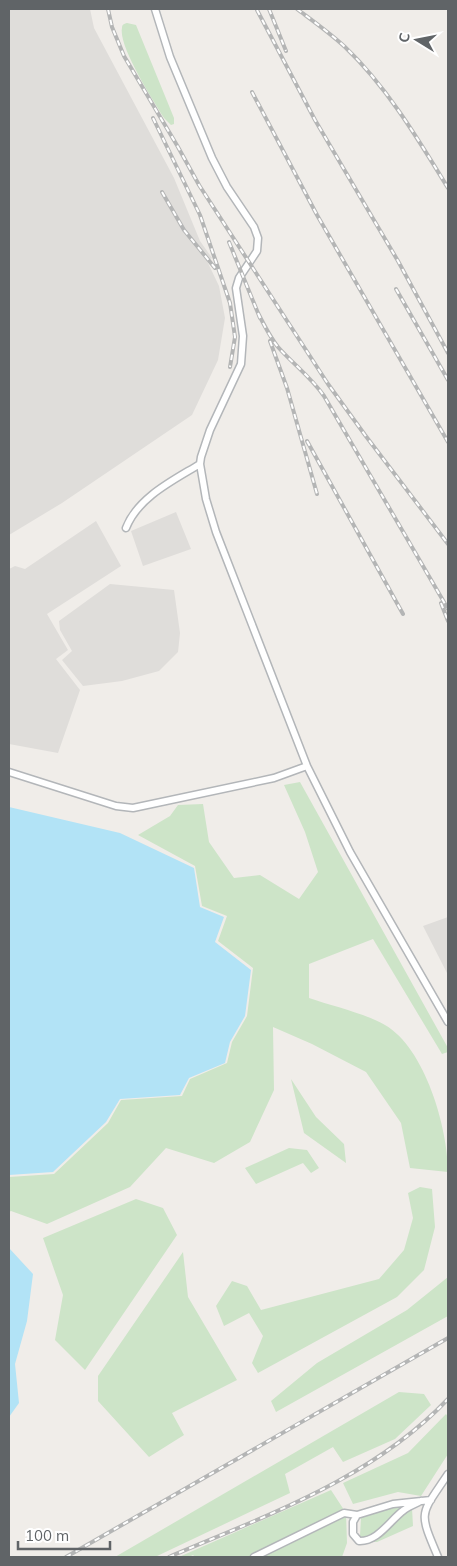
<svg xmlns="http://www.w3.org/2000/svg" width="457" height="1566" viewBox="0 0 457 1566" font-family="Mulish,sans-serif">
<style>
.industrial{fill:#dfddda}
.green{fill:#cde4c8}
.water{fill:#b2e3f6}
.lines{fill:none;stroke-linecap:round;stroke-linejoin:round}
.minor-casing{stroke:#b3b6b9;stroke-width:9}
.minor{stroke:#fff;stroke-width:6}
.rail-casing{stroke:#b4b5b5;stroke-width:4}
.rail{stroke:#fff;stroke-width:2;stroke-dasharray:5.5;stroke-linecap:butt}
</style>
<rect width="100%" height="100%" fill="#f0ede9"/>
<!-- industrial -->
<path class="industrial" d="M9 9H90L94 28 174 178 200 241 212 258 207 261 219 286 225 318 218 360 192 415 62 503 9 535Z
M176 512 191 549 143 566 131 531Z
M96 521 121 566 47 614 68 650 56 659 80 690 58 753 9 744V569L15 566 25 569Z
M110 584 174 590 180 633 178 652 159 671 122 681 83 686 62 660 72 651 60 630 59 621Z
M448 917V975L423 926Z"/>
<!-- green -->
<path class="green" d="M127 23 136 25 174 118V124L171 125 164 118C154 102 118 46 122 28 122 24 124 24 127 23Z
M300 782 448 1048V1052L442 1054 373 939 309 964V998C332 1006 364 1013 385 1025 425 1048 448 1128 448 1172L410 1168 401 1123 366 1072 312 1044 273 1027 274 1090 250 1142 214 1163 166 1148 130 1187 47 1224 11 1211 9 1212V1177L54 1174 108 1123 121 1100 182 1096 190 1079 227 1063 232 1042 247 1016 253 968 218 941 227 916 202 906 195 866 138 835 170 816 178 805 203 804 209 842 234 878 260 875 299 899 318 872 305 832 284 785Z
M291 1079 316 1117 344 1144 346 1163 304 1133Z
M289 1148 307 1150 319 1168 311 1173 303 1163 256 1184 245 1168Z
M420 1187 432 1189 435 1227 424 1270 397 1297 258 1373 252 1363 263 1336 249 1313 224 1326 216 1306 232 1281 247 1286 261 1310 379 1279 404 1250 413 1218 408 1193Z
M136 1199 163 1208 177 1235 85 1370 55 1340 63 1295 43 1238Z
M183 1252 188 1297 237 1380 172 1413 184 1435 149 1457 98 1401V1376Z
M448 1277V1316L276 1412 271 1401 317 1363 407 1310Z
M399 1392 424 1394 431 1405 395 1439 343 1462 333 1447 285 1474 290 1493 155 1557H115Z
M446 1414 448 1417V1454L421 1496 398 1492 353 1504 343 1483 408 1453Z
M331 1490 346 1513 347 1543 342 1557H195L193 1555 189 1557H179Z
M399 1506 412 1508 413 1526 377 1542H363L360 1536 361 1517Z"/>
<!-- water -->
<path class="water" d="M9 807 120 833 194 868 200 907 224 917 215 942 251 970 245 1016 230 1042 225 1063 189 1078 180 1095 120 1099 106 1122 53 1172 9 1175Z
M9 1248 33 1274 27 1321 15 1364 19 1403 9 1417Z"/>
<g class="lines">
<!-- minor casing -->
<g class="minor-casing">
<path id="minor" d="M155 9 170 57 212 158 227 187 254 227 258 238 257 251 239 278 236 288 243 336 241 364 210 430 201 457 200 464 206 499 216 532 307 766 350 852 448 1022
M126 528C138 497 174 480 200 464
M9 772 116 806 133 808 274 778 307 766
M421 1501C415 1504 409 1506 404 1510 390 1520 378 1542 359 1541L353 1534V1522L357 1515 393 1504 431 1500
M254 1557 344 1513 357 1515
M438 1557C418 1510 420 1516 448 1474"/>
</g>
<!-- minor -->
<use href="#minor" class="minor"/>
<!-- rail casing -->
<g class="rail-casing">
<path id="rail" d="M108 9 112 27 124 56 178 147 199 185 328 384 365 435 448 544
M269 9 286 51
M297 9C313 21 330 33 345 47 387 87 418 139 448 188
M257 10 315 120 398 261 448 353
M252 92 317 215 448 442
M153 118 200 215 230 303 235 337 230 367
M162 192 184 230 215 268
M229 242 260 318
M396 289 448 380
M258 313C264 325 270 337 278 347 293 364 311 377 324 396L448 609
M270 341 287 388 317 494
M307 441 403 614
M441 603 448 621
M66 1557 448 1338
M169 1557C267 1515 372 1479 448 1399"/>
</g>
<!-- rail -->
<use href="#rail" class="rail"/>
</g>
<!-- border -->
<rect width="457" height="1566" fill="none" stroke="#606467" stroke-width="20"/>
<!-- north arrow -->
<g transform="translate(417 40) rotate(280)" stroke="#ffffff" stroke-width="4" paint-order="stroke">
<path d="M0-4L9 19L0 12L-9 19Z" fill="#606467"/>
<text y="-8" font-size="14" font-weight="bold" text-anchor="middle" fill="#606467">С</text>
</g>
<!-- scale -->
<path d="M18 1541v8h92v-8" fill="none" stroke="#606467" stroke-width="2.5"/>
<text x="25" y="1541" font-size="15" fill="#606467" stroke="#ffffff" stroke-width="4" paint-order="stroke">100 m</text>
</svg>
